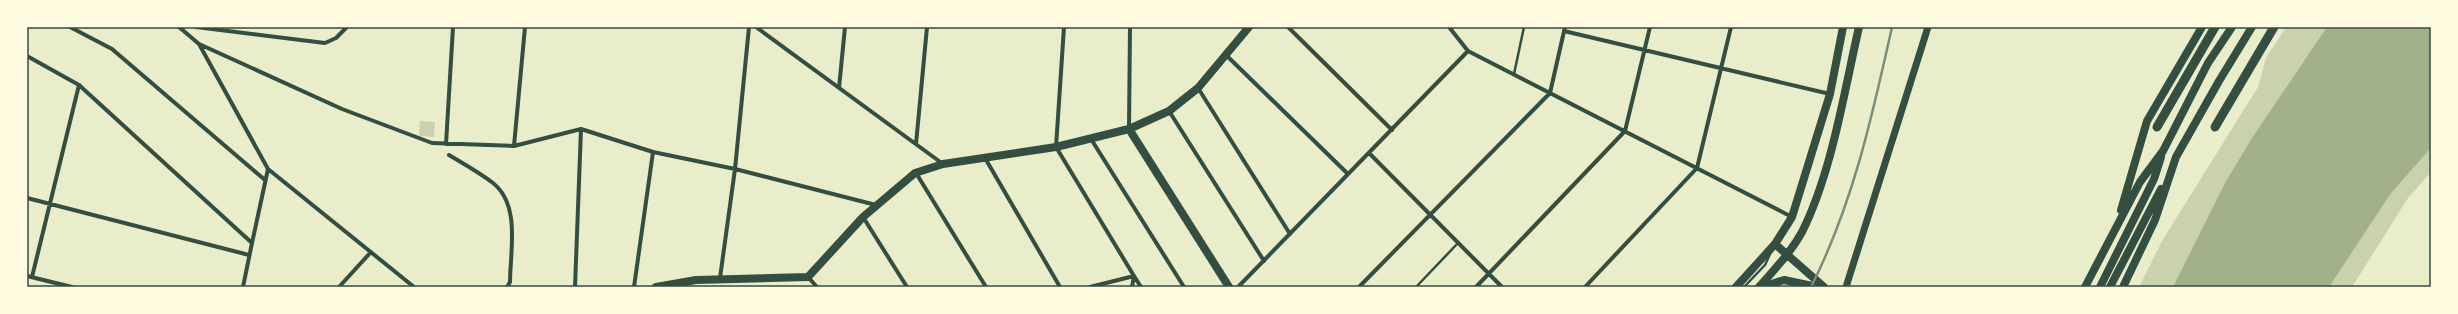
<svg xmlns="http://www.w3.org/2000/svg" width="2458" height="314" viewBox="0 0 2458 314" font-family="'DM Sans',sans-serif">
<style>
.green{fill:#cad2ad}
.water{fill:#a3b18a}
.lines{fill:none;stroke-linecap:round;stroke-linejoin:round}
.service{stroke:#344e41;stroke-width:2.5}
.minor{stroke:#344e41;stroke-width:4}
.tertiary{stroke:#344e41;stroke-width:7}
.secondary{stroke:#344e41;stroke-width:8}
.trunk{stroke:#344e41;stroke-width:9}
.rail{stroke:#7c8e77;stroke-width:2.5}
.neatline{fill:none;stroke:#344e41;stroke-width:1.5}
</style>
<rect width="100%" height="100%" fill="#e9edc9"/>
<!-- green -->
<path class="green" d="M2286 27H2431V172L2408 198 2352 287H2139L2162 241 2258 87 2266 58Z
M420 121 435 122 434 137 419 136Z"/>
<!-- water -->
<path class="water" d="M2327 27H2431V148L2391 193 2329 287H2173L2225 183 2252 138Z"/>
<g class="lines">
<!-- service -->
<path class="service" d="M1514 74 1524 27
M1416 287 1458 243
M1744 287 1765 265 1770 254"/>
<!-- minor -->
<path class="minor" d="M70 27 112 49 265 180
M179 27 199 44 268 169 252 243
M196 27 325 43 336 38 347 27
M756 27 943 164
M1064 27 1056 147 1134 276 1132 287
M1288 27 1392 130
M1449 27 1468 51 1792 217
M1564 31 1830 94
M199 44 342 109 432 143 514 146 581 129 653 152 735 169 876 205
M1226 55 1348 174
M27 56 79 85 252 243 243 287
M839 88 845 27
M1198 88 1290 234
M1169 111 1264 261
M1129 129 1130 27
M1091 139 1184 287
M446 144 453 27
M916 144 927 27
M514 146 525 27
M1369 153 1502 287
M449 155C464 164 480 173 493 183 521 205 510 252 510 282L507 287
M985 158 1060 287
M268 169 414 287
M916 173 986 287
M27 198 249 255
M863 217 907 287
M27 276 72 287
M32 277 79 85
M808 277 817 287
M720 278 735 169 749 27
M339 287 371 252
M575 287 581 129
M634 287 653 152
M1090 287 1134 276 1141 287
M1238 287 1468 51
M1359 287 1550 93 1565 27
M1476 287 1625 131 1650 27
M1585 287 1697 168 1731 27"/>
<!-- tertiary -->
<path class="tertiary" d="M1846 287 1928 27"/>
<!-- secondary -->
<path class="secondary" d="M1129 129 1229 287
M2121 210 2147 121 2202 27
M1775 244 1824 287
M656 287 696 280 808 277 863 217 915 173 943 164 1056 147 1129 129 1169 111 1198 88 1249 27
M1736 287 1775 244 1792 217 1830 94 1843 27
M1759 287C1774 270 1791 252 1802 232 1832 172 1844 92 1859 27
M1762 287 1784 280 1817 287
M2085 287 2140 182 2163 151 2208 63 2232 27
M2100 287 2154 179 2161 157
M2110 287 2161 189
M2123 287 2155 220 2176 157 2219 81 2252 27"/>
<!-- trunk -->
<path class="trunk" d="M2157 127 2215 27
M2215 127 2274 27"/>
<!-- rail -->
<path class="rail" d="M1811 287C1853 204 1872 117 1892 27"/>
</g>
<!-- border -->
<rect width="2458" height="314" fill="none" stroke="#fefae0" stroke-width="56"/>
<rect x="28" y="28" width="2402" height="258" class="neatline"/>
</svg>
